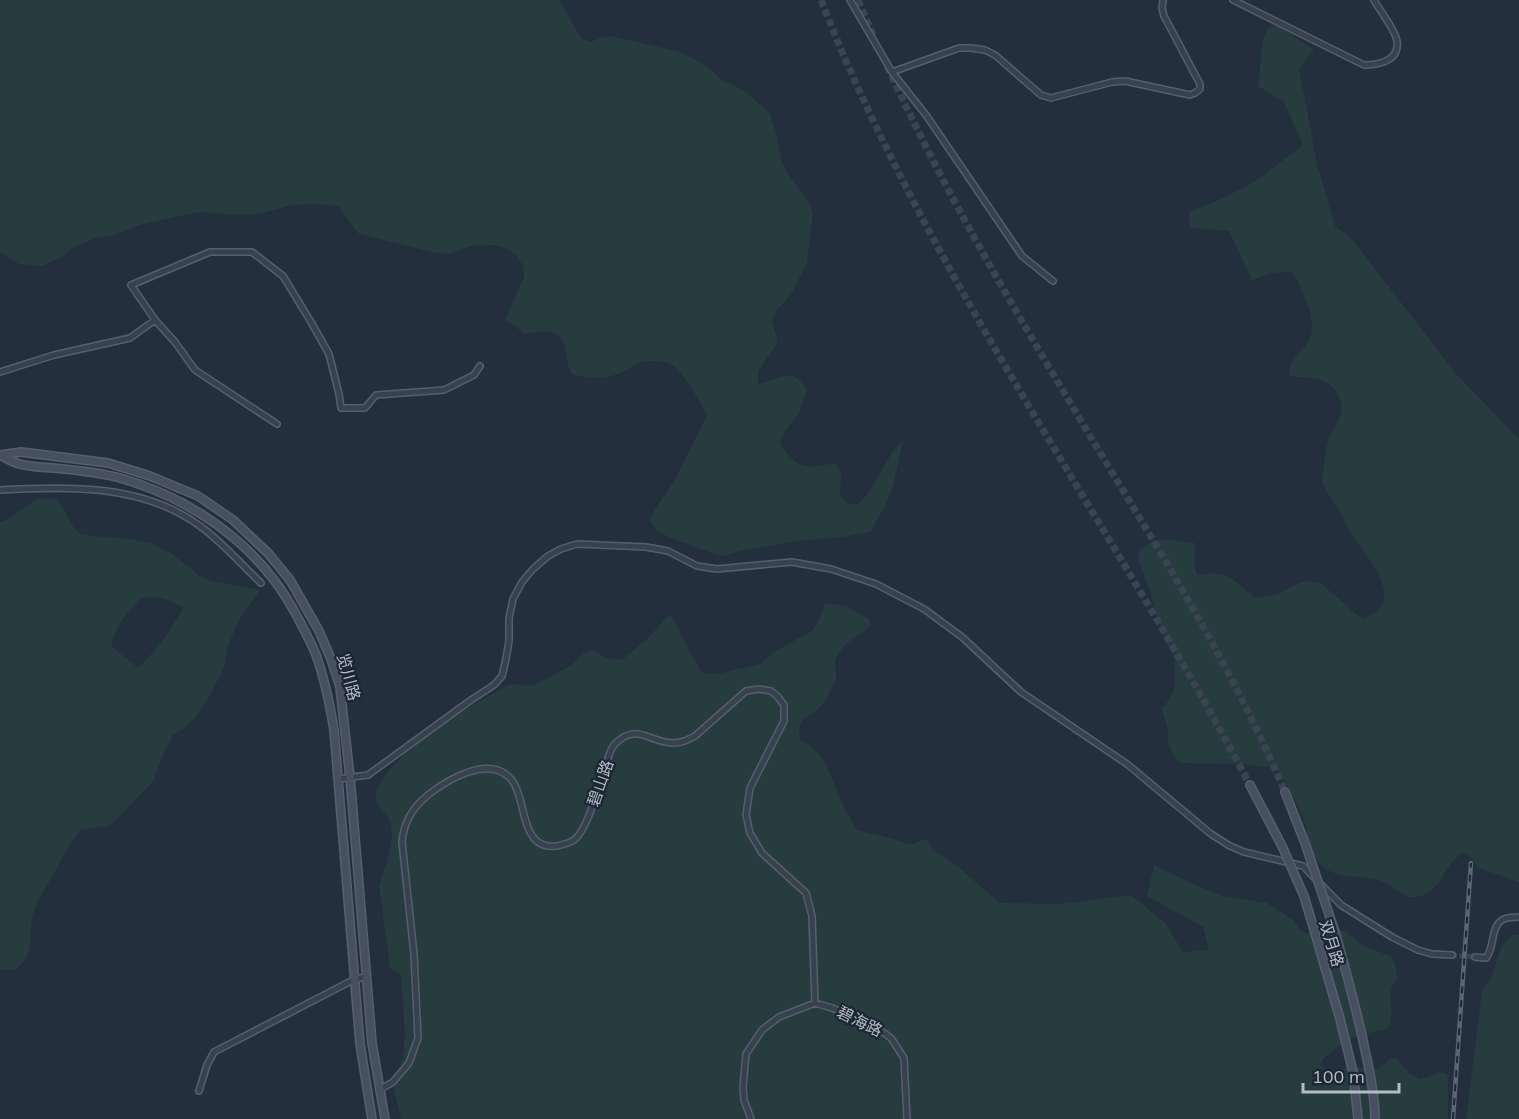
<svg xmlns="http://www.w3.org/2000/svg" width="1519" height="1119" viewBox="0 0 1519 1119" font-family="Mulish,'Noto Sans SC',sans-serif">
<style>
.green{fill:#263c3f;fill-rule:evenodd}
.lines{fill:none;stroke-linecap:round;stroke-linejoin:round}
.street-tunnel{stroke:#3a4453;stroke-width:5;stroke-dasharray:5 2.5;stroke-linecap:butt}
.secondary-tunnel{stroke:#3a4453;stroke-width:7;stroke-dasharray:7 3.5;stroke-linecap:butt}
.street-casing{stroke:#565f6c;stroke-width:8}
.secondary-casing{stroke:#565f6c;stroke-width:10}
.street{stroke:#38414e;stroke-width:5}
.secondary{stroke:#465061;stroke-width:7}
.rail-casing{stroke:#5a6575;stroke-width:4.5}
.rail{stroke:#1d2633;stroke-width:2;stroke-dasharray:7;stroke-linecap:butt}
.secondary-bridge-casing{stroke:#565f6c;stroke-width:10;stroke-linecap:butt}
.secondary-bridge{stroke:#465061;stroke-width:7}
.labels{text-anchor:middle;stroke-width:4.5;stroke-linejoin:round;paint-order:stroke}
.street-label{font-size:16px;fill:#b4bcc9;stroke:#1d2633}
</style>
<rect width="100%" height="100%" fill="#242f3e"/>
<!-- green -->
<path class="green" d="M0 0H559L581 38 591 42 600 38 611 36 680 52 708 67 723 81 734 85 744 91 769 112 777 135 782 162 786 171 810 204 813 214 807 262 792 293 777 310 772 321 778 342 758 371V384C781 381 788 364 807 389L799 413 785 431 780 443C798 471 805 468 836 463L841 473 840 495 847 503 857 505C878 488 882 459 903 441L893 486 884 508 870 532 843 537 796 541 736 552 724 556 714 554 669 537 658 531 650 521 653 512 673 483 707 415C700 402 684 373 672 365 664 360 648 360 639 363 634 365 628 369 623 372 608 379 588 379 572 374L568 365 564 343 557 334 546 331 523 334 516 326 505 320 524 277 523 266 517 256 508 249 495 245 470 246 450 254 437 253 359 234 338 206 316 204 292 205 259 214H223L199 212 185 215 139 225 115 235 93 239 71 249 63 256 42 266 19 264 0 252Z
M1276 24 1314 50 1299 68 1317 164 1335 226 1351 238 1458 376 1519 439V882L1477 867 1471 857 1463 852C1457 857 1452 862 1447 869 1441 878 1437 888 1427 893 1406 905 1399 888 1381 881 1364 875 1344 879 1327 870 1309 859 1309 834 1303 817 1296 800 1286 784 1277 768L1242 764 1181 763 1173 755 1168 743V730L1162 708 1169 700 1174 689 1175 661 1159 623 1150 590 1138 560 1140 549C1160 534 1172 541 1195 543 1196 556 1192 563 1197 575 1204 575 1213 572 1221 574 1233 576 1245 592 1257 598L1278 594 1297 584 1307 581 1319 582 1346 605 1354 613 1363 619C1404 603 1376 568 1359 545 1350 533 1344 519 1336 505 1332 499 1327 493 1324 486 1321 478 1323 472 1324 464 1325 456 1326 449 1328 441 1333 427 1346 415 1340 399 1330 374 1310 379 1289 376 1290 371 1290 366 1292 362 1298 353 1308 345 1311 335 1316 319 1301 284 1292 272L1272 273 1252 280 1229 231 1190 228 1189 212 1224 198 1254 182 1303 145 1284 102 1258 86 1263 39 1267 29Z
M38 498 58 499 74 528 82 535 130 539 151 543 172 554 200 576 211 581 260 590 241 617 235 628 227 650 224 668 208 699 195 718 183 729 173 735 161 759 154 779 147 788 116 820 108 826 81 830C69 844 61 861 52 877 45 888 37 901 33 914 27 938 37 950 16 970H0V522L7 520ZM151 597 162 598 184 607C171 629 157 650 138 668 130 660 121 655 112 647 113 628 128 612 141 598Z
M825 603 846 606 869 619 871 625C867 630 862 632 856 636 849 641 836 653 835 662 835 667 836 672 837 677 832 685 829 696 824 703 812 718 793 716 801 741 826 752 831 778 841 801 846 811 852 821 857 830L890 838 908 844H914L923 839 928 841 933 850 956 865 1000 903 1060 904 1131 895 1165 923 1183 952 1209 950 1203 927 1147 896 1154 865 1200 887 1223 896 1267 903 1294 921 1300 930 1305 933 1342 931 1347 932 1363 946 1391 956C1394 961 1398 972 1397 979 1395 984 1391 986 1391 991 1389 1005 1395 1017 1387 1029 1364 1034 1352 1036 1333 1051 1327 1055 1323 1058 1320 1065L1328 1071 1355 1067 1373 1069 1379 1068 1391 1058H1396L1410 1074 1420 1079 1440 1073H1445L1448 1077V1119H401L393 1085 403 1057 405 1035 401 975 390 968 379 886 386 865 392 836 390 820 387 815 379 807 376 802V792L386 774 407 751 440 724 508 685 514 684 526 686 536 684 570 666 583 654 592 649 606 658 617 660 623 659 649 637 667 617 672 615 682 637 701 671 706 674H717L760 664 776 651 813 630 819 620Z
M1514 935H1519V1119H1466L1482 991C1486 985 1491 979 1493 973 1498 960 1499 942 1514 935Z"/>
<g class="lines">
<!-- street-tunnel -->
<path class="street-tunnel" d="M1452 955 1475 957"/>
<!-- secondary-tunnel -->
<path class="secondary-tunnel" d="M821 0C930 279 1111 522 1250 785
M858 0 874 37
M887 66C952 208 1033 341 1113 474 1176 577 1238 681 1285 792"/>
<!-- street casing -->
<g class="street-casing">
<path id="street" d="M850 0 892 72 959 48H971L985 50 995 55 1041 95 1051 98 1112 82 1125 81 1190 95 1195 93 1200 89V84L1164 16 1162 8 1163 0
M1233 0 1364 65C1378 65 1400 61 1397 41 1395 29 1380 11 1374 0
M892 72 926 115 1022 256 1053 281
M0 372 54 355 130 338 155 320
M277 424 195 370 175 342 155 320 131 285 210 252H252L283 276 311 322 329 354 339 394 341 408H365L376 395 444 390 474 375 480 366
M0 490C68 486 143 484 200 526 222 542 241 564 261 583
M338 779 368 775 471 700 494 685 502 676 506 659 509 641V618L513 599 522 582 533 569 548 556 561 549 577 544 646 547 668 551 697 566 717 569 792 562 831 569 876 584 924 609 962 637 1021 692 1127 764 1211 834 1230 846 1244 852 1303 866 1341 905 1392 937 1418 950 1432 954 1452 955
M1475 957 1486 958C1495 948 1490 925 1504 919 1509 917 1514 917 1519 917
M815 1003 832 1008 873 1025 891 1038 904 1058 907 1119
M379 1090 393 1082 409 1063 418 1038 414 954 402 842C404 822 412 808 428 795 447 780 488 755 510 778 526 794 520 843 548 846 553 846 557 847 561 845 565 844 571 842 574 840 589 829 600 779 607 761 609 755 611 748 615 744 637 721 651 744 674 743 682 743 688 740 695 736L746 691 759 689 771 691 778 697 784 705V721L750 788 746 815 750 833 762 853 806 893 812 916 815 1003 779 1017 762 1030 746 1054 743 1087 744 1100 751 1119
M199 1091 207 1065 214 1052 355 979 366 977"/>
</g>
<!-- secondary casing -->
<g class="secondary-casing">
<path id="secondary" d="M0 455 21 452 108 463 150 476 198 496 233 520 268 553 290 580 319 631 331 659 340 687 350 777 372 1043 385 1119
M0 455C5 458 11 461 16 463 28 467 41 467 53 468 75 470 98 472 120 478 180 495 236 530 274 580 283 592 291 605 298 618 304 630 311 642 316 655 325 680 330 705 334 730L360 1044 372 1119
M1250 785 1282 846
M1285 792 1305 843
M1335 932C1346 971 1357 1010 1365 1050 1370 1072 1375 1096 1375 1119
M1315 933 1340 1019 1353 1072 1358 1119"/>
</g>
<!-- street -->
<use href="#street" class="street"/>
<!-- secondary -->
<use href="#secondary" class="secondary"/>
<!-- rail casing -->
<g class="rail-casing">
<path id="rail" d="M1453 1119 1471 863"/>
</g>
<!-- rail -->
<use href="#rail" class="rail"/>
<!-- secondary-bridge casing -->
<g class="secondary-bridge-casing">
<path id="secondary-bridge" d="M1305 843 1335 932
M1282 846 1304 896 1315 933"/>
</g>
<!-- secondary-bridge -->
<use href="#secondary-bridge" class="secondary-bridge"/>
</g>
<g class="labels">
<!-- street labels -->
<g class="street-label">
<text transform="translate(349 677) rotate(75)" y="6">览川路</text>
<text transform="translate(600 783) rotate(-71)" y="6">碧山路</text>
<text transform="translate(1332 943) rotate(73)" y="6">双月路</text>
<text transform="translate(860 1021) rotate(26)" y="6">碧海路</text>
</g>
</g>
<!-- scale -->
<path d="M1303 1083v9h96v-9" fill="none" stroke="#b4bcc9" stroke-width="3"/>
<text x="1312" y="1083" font-size="18" fill="#b4bcc9" stroke="#1d2633" stroke-width="4.5" paint-order="stroke">100 m</text>
</svg>
